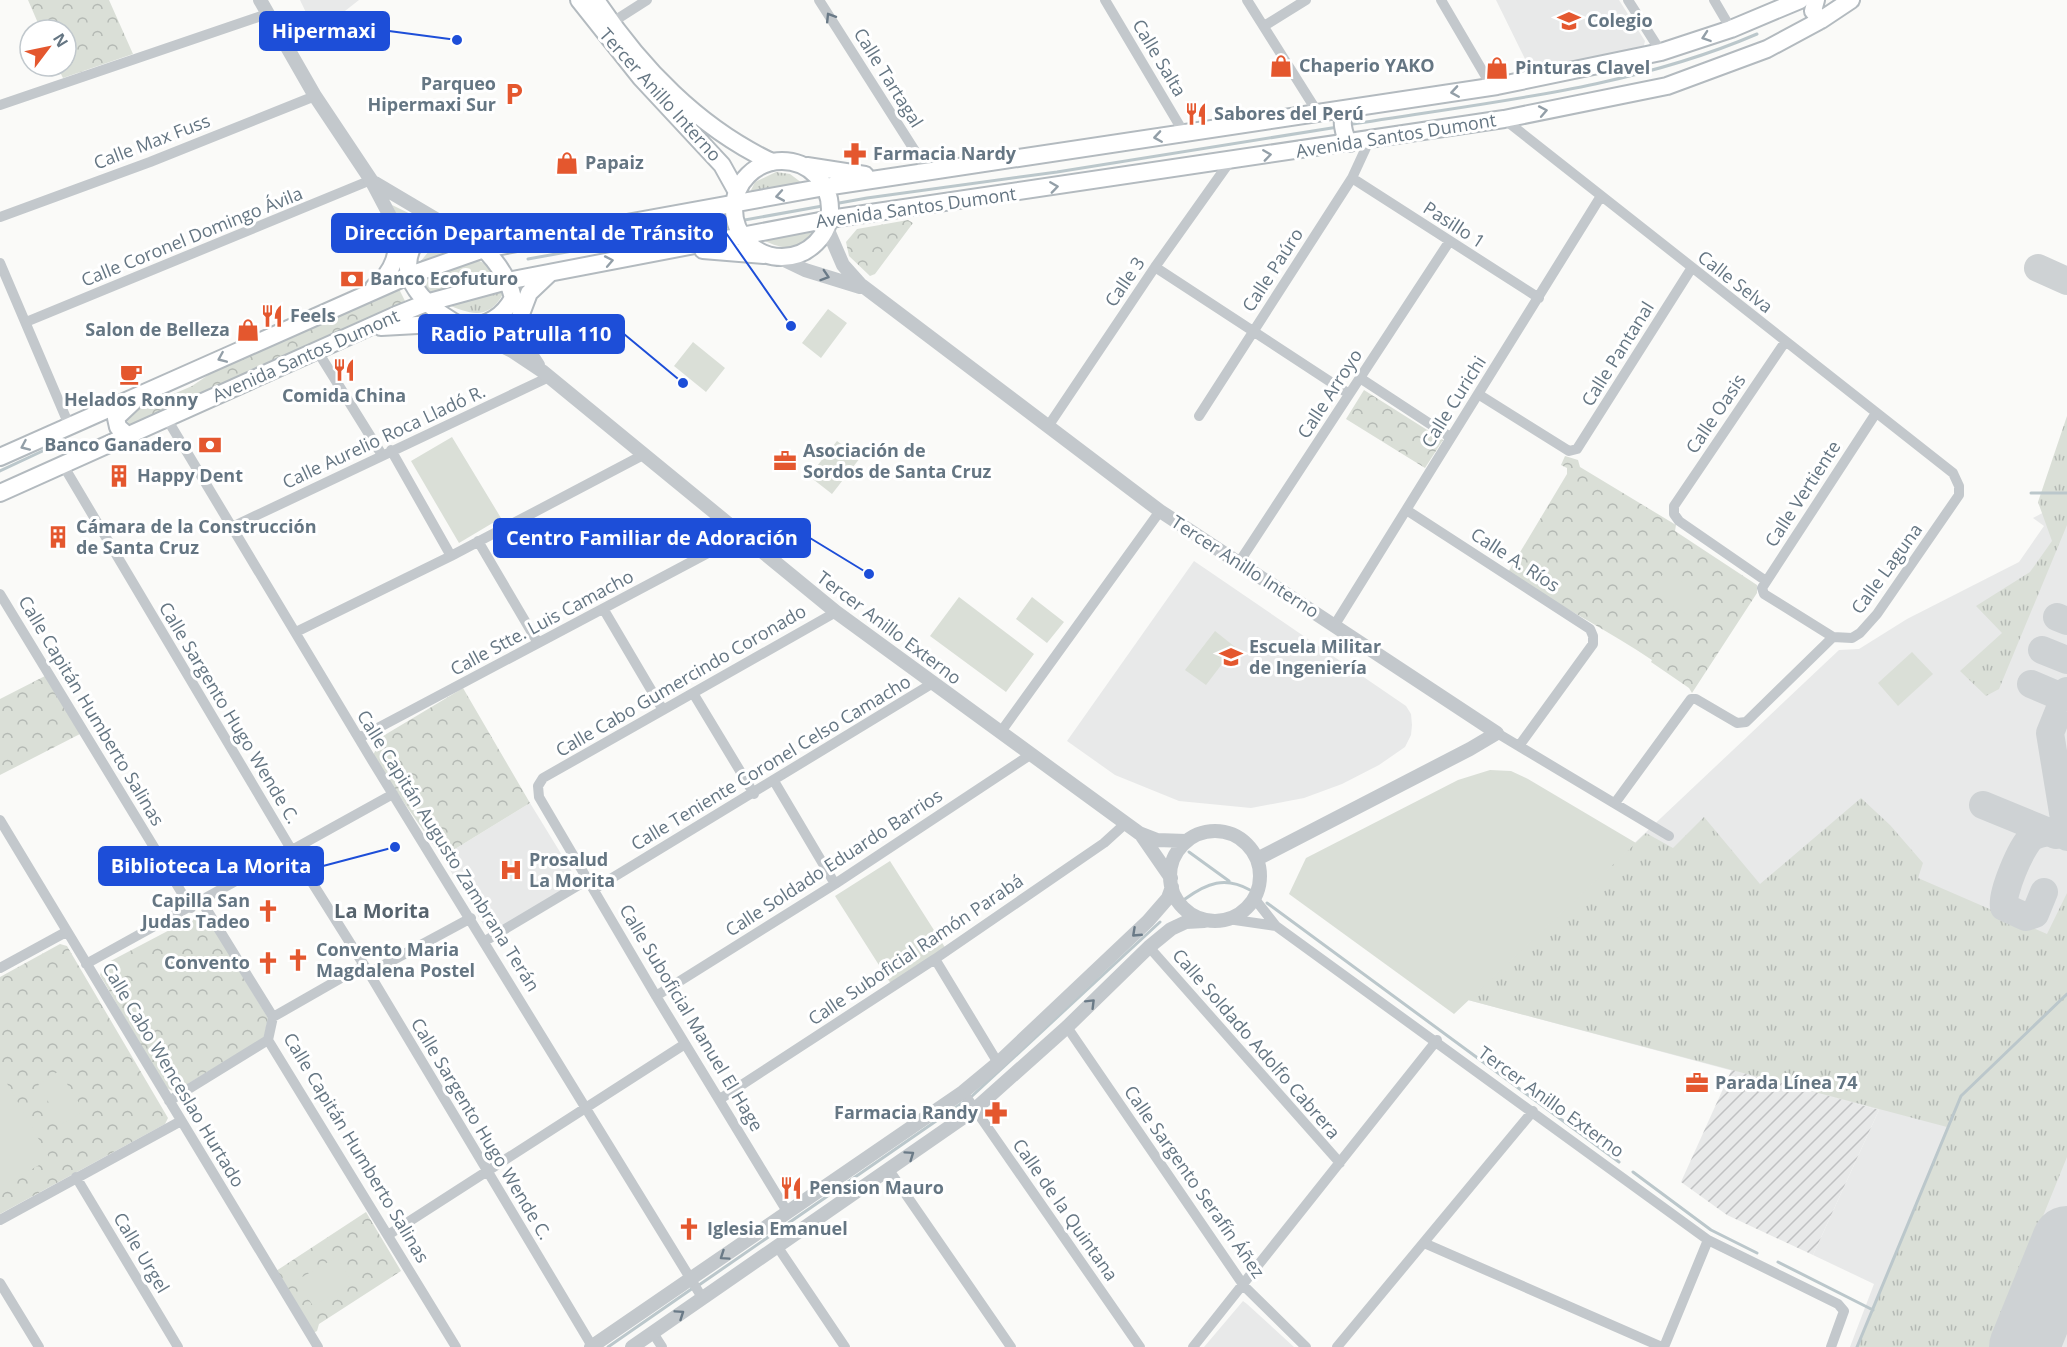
<svg xmlns="http://www.w3.org/2000/svg" width="2067" height="1347" viewBox="0 0 2067 1347" font-family="'Open Sans',sans-serif">
<style>
.built{fill:#e8e9e9}
.industrial{fill:url(#industrial-furrows)}
.grass{fill:url(#grass-tufts)}
.forest{fill:url(#forest-crowns)}
.pitch{fill:#dadfd7}
.lines{fill:none;stroke-linecap:round;stroke-linejoin:round}
.stream{stroke:#bbc7cb;stroke-width:3}
.taxiway{stroke:#ced2d4;stroke-width:28}
.runway{stroke:#ced2d4;stroke-width:70}
.secondary-casing{stroke:#b3babf;stroke-width:20}
.minor{stroke:#c3c8cc;stroke-width:10}
.tertiary{stroke:#c3c8cc;stroke-width:14}
.secondary{stroke:#fff;stroke-width:16}
.oneway{stroke:#6a7a87}
.oneway2{stroke:#939fa8}
.labels{text-anchor:middle;stroke-width:6;stroke-linejoin:round;paint-order:stroke}
.poi-label{font-size:18px;font-weight:bold;fill:#657683;stroke:#fff;text-anchor:start}
.street-label{font-size:18px;fill:#657683;stroke:#fff}
.neighbourhood-label{font-size:20px;font-weight:bold;fill:#57646e;stroke:#fff}
.leader{fill:none;stroke:#1d4ed8;stroke-width:2}
.callout-dot{fill:#1d4ed8;stroke:#fff;stroke-width:2}
.callout{fill:#1d4ed8;stroke:#1d4ed8;stroke-width:2}
.callout-label{font-size:20px;text-anchor:middle;font-weight:bold;fill:#fff}
</style>
<defs>
<pattern id="industrial-furrows" width="10" height="10" patternUnits="userSpaceOnUse" patternTransform="scale(1.5)"><rect width="10" height="10" fill="#e8e9e9"/><path d="M-1 1l2-2M0 10L10 0M9 11l2-2" fill="none" stroke="#c0c1c2"/></pattern>
<pattern id="grass-tufts" width="24" height="20" patternUnits="userSpaceOnUse" patternTransform="scale(1.5)"><rect width="24" height="20" fill="#dadfd7"/><path d="M3 7l-1-3M5 7V3M7 7l1-3M15 17l-1-3M17 17v-4M19 17l1-3" fill="none" stroke="#b4b9b4"/></pattern>
<pattern id="forest-crowns" width="20" height="18" patternUnits="userSpaceOnUse" patternTransform="scale(1.5)"><rect width="20" height="18" fill="#dadfd7"/><path d="M2 6a3 3 0 1 1 6 0M12 15a3 3 0 1 1 6 0" fill="none" stroke="#b4b9b4"/></pattern>
</defs>
<rect width="100%" height="100%" fill="#fafaf8"/>
<!-- built -->
<path class="built" d="M300 0H359L322 29 311 23Z
M1496 0H1619L1645 41 1643 49 1530 69Z
M2067 500V1347H1850L1874 1284 1813 1255 1879 1110 1468 1000 1839 650 1859 649 1907 619 2019 562 2044 526 2033 518Z
M1194 561 1406 706 1411 714 1412 725 1411 735 1405 747 1379 765 1342 784 1304 798 1251 808 1179 801 1115 775 1067 741Z
M530 803 579 883 491 937 442 857Z
M1243 1301 1247 1304 1294 1347H1204Z"/>
<!-- industrial -->
<path class="industrial" d="M1732 1069 1879 1110 1813 1255 1727 1215 1681 1182Z"/>
<!-- grass -->
<path class="grass" d="M776 172 790 174 802 183 749 194 755 182Z
M392 205 429 223 415 228 408 238Z
M821 231C805 253 785 251 763 240Z
M453 241 466 247 420 262 434 245Z
M477 260 486 264 495 275C483 279 446 293 436 293 427 292 422 284 421 277Z
M503 288V294C488 321 470 314 446 304Z
M2067 416V525L1999 689 1986 696 1960 671 2002 633 1976 606 2030 572 2052 541 2038 502Z
M1861 798 1890 825 1923 863 1918 878 2047 934 2067 893V1157L1990 1347H1857L1947 1127 1468 1000 1646 833 1673 848 1704 817 1760 884Z"/>
<!-- forest -->
<path class="forest" d="M28 0H109L133 54 63 78 57 66H66V30H41Z
M908 220 913 223 875 274 870 276 849 256 846 242 857 229Z
M397 285 405 301 344 332 132 427 126 420 130 413 192 386 223 365Z
M1364 390 1443 440 1425 468 1346 419Z
M1565 456 1578 460 1580 467 1676 525 1675 531 1757 585V593L1692 693 1689 688 1651 662 1652 660C1605 629 1555 603 1507 574L1567 474V468L1561 465Z
M45 676 80 734 0 775V699Z
M463 688 530 803 442 857 372 757 383 736Z
M200 914 208 919 268 1018 264 1038 174 1092 164 1086 100 975 103 965Z
M60 944 67 946 168 1118 165 1124 0 1214V977Z
M366 1212 401 1271 319 1324 317 1331 313 1333 276 1271Z"/>
<!-- pitch -->
<path class="pitch" d="M828 309 847 323 821 358 802 343Z
M693 342 725 368 706 392 674 366Z
M452 437 501 518 459 543 411 461Z
M837 441 860 458 832 494 809 476Z
M1665 571 1705 596 1692 618 1652 592Z
M959 597 1034 654 1006 692 930 636Z
M1032 597 1064 622 1047 643 1016 619Z
M1215 631 1235 647 1206 685 1185 670Z
M1912 652 1933 674 1898 706 1878 683Z
M1490 770 1511 771 1528 779 1636 843 1454 1014 1289 894 1306 858 1458 780Z
M890 861 946 949 891 984 835 896Z
M0 1071 50 1159 0 1187Z
M59 1071 84 1111 62 1124 38 1085Z
M337 1257 352 1283 313 1306 297 1280Z"/>
<g class="lines">
<!-- stream -->
<path class="stream" d="M1347 125C1486 102 1627 90 1757 34
M528 259 867 198 1057 172 1338 127
M0 471 66 440
M2031 493H2067
M1189 852 1229 881
M1185 899C1207 883 1225 876 1250 890
M1267 903 1619 1162
M971 1097 1160 922
M1633 1172 1711 1230 1757 1253
M1778 1262 1873 1310
M699 1285 965 1101
M608 1347 693 1288
M1857 1347 1961 1096 2067 994"/>
<!-- taxiway -->
<path class="taxiway" d="M2038 268 2067 281
M2057 617 2067 621
M2042 650 2067 660
M2031 684 2064 698
M2067 691 2050 733 2067 837
M1983 805 2056 835
M2044 892 2035 914 2026 917 2004 907C2001 894 2021 847 2031 838 2036 834 2043 833 2049 832
M2057 1265 2067 1269"/>
<!-- runway -->
<path class="runway" d="M2024 1347 2067 1241"/>
<!-- secondary casing -->
<g class="secondary-casing">
<path id="secondary" d="M579 0 641 78 722 165 737 192
M596 0C640 67 699 128 772 162
M1816 0 1813 11 1821 20
M1346 109C1340 119 1343 135 1350 143
M734 209a48 48 0 1 1 96 0a48 48 0 1 1-96 0Z
M807 166 865 175
M461 231C485 246 507 271 513 298 502 318 488 324 467 329 438 315 393 284 413 246 418 237 428 230 438 228 454 225 492 236 511 238
M703 250 764 255
M374 287C395 271 399 252 397 227
M518 322 529 293 549 274
M381 327 454 323
M127 435 118 427 116 418 133 402
M0 457 410 275 484 249 825 187 1497 86 1661 52 1731 29 1800 0
M0 493 396 315 426 303 507 281 830 219 1504 119 1667 86 1767 49 1821 20 1851 0"/>
</g>
<!-- minor -->
<path class="minor" d="M819 0 929 173
M1105 0 1184 133
M1247 0 1318 113
M1441 0 1492 87
M1628 0 1661 52
M1714 0 1731 29
M611 23 647 0
M1264 26 1306 0
M0 105 267 14
M1504 119 1953 473 1959 486V495L1877 614 1860 633 1852 638 1833 637 1764 594 1762 588 1876 413
M1352 178 1539 298
M0 217 150 162 315 96
M0 263 69 425
M1155 267 1349 394
M26 322 371 180
M318 352 382 455
M1360 378 1450 437
M1478 394 1569 451 1577 449 1691 269
M1199 416 1352 178 1370 139
M167 419 370 757 703 1299
M1049 425 1155 267 1231 160
M391 450 451 556
M63 465 291 849 369 973 592 1346
M1408 511 1590 629 1593 636V644L1519 746
M232 527 549 377
M478 541 538 643
M1238 564 1449 242
M1766 581 1679 521 1674 514V506L1785 342
M0 594 191 908
M604 610 663 710
M1334 626 1601 196
M296 632 451 556 643 455
M693 693 754 794
M1000 733 1160 511
M1497 733 1669 836
M359 738 740 536
M774 781 835 884
M1615 803 1691 699H1696L1737 723 1746 722 1833 637
M0 820 318 1347
M594 889 933 683
M1254 898 1276 926 1708 1240 1838 1304 1844 1311 1831 1347
M202 902 273 1017 268 1040 456 1347
M1228 919 1276 926
M485 941 589 879
M1149 947 1340 1163
M935 959 998 1063
M86 964 393 794
M0 968 66 932
M369 973 471 918
M656 996 835 884 1030 755
M273 1017 364 965
M1067 1027 1244 1286 1306 1347
M963 1092 1140 1347
M720 1099 935 959 1104 843 1126 823
M169 1101 268 1040
M889 1170 1011 1347
M76 1177 178 1347
M788 1213 656 996 539 797 538 786 543 778 836 612
M0 1220 181 1121
M388 1235 685 1044
M1424 1243 1662 1347
M777 1246 845 1347
M0 1283 39 1347
M653 1333 662 1347
M1193 1347 1437 1040
M1337 1347 1533 1111
M1664 1347 1708 1240"/>
<!-- tertiary -->
<path class="tertiary" d="M260 0 315 96 371 180 400 235
M375 183 451 228
M827 228 843 265 860 284 1160 511 1497 733 1470 749 1257 859
M780 258 805 270 860 287
M516 314 527 348 538 365
M467 329 512 351 542 371 836 612 1139 833 1157 840 1186 841
M1170 876a45 45 0 1 1 90 0a45 45 0 1 1-90 0Z
M1142 836 1171 878
M591 1347 963 1092 998 1063 1148 921 1168 898 1172 887
M632 1347 974 1110 1067 1027 1149 947 1171 929 1186 922 1204 921"/>
<!-- secondary -->
<use href="#secondary" class="secondary"/>
</g>
<!-- one-way arrows -->
<defs><path id="oneway-chevron" d="M-2-3.5L2.5 0L-2 3.5" fill="none" stroke-width="1.6" stroke-linecap="round" stroke-linejoin="round" transform="scale(1.5)"/></defs>
<g class="oneway">
<use href="#oneway-chevron" transform="translate(830 17) rotate(-122)"/>
<use href="#oneway-chevron" transform="translate(825 276) rotate(18)"/>
<use href="#oneway-chevron" transform="translate(1136 933) rotate(137)"/>
<use href="#oneway-chevron" transform="translate(1091 1003) rotate(-45)"/>
<use href="#oneway-chevron" transform="translate(910 1155) rotate(-35)"/>
<use href="#oneway-chevron" transform="translate(724 1256) rotate(146)"/>
<use href="#oneway-chevron" transform="translate(680 1314) rotate(-34)"/>
</g>
<g class="oneway2">
<use href="#oneway-chevron" transform="translate(1706 37) rotate(161)"/>
<use href="#oneway-chevron" transform="translate(1455 92) rotate(171)"/>
<use href="#oneway-chevron" transform="translate(1543 111) rotate(-11)"/>
<use href="#oneway-chevron" transform="translate(1158 137) rotate(171)"/>
<use href="#oneway-chevron" transform="translate(1267 155) rotate(-8)"/>
<use href="#oneway-chevron" transform="translate(1054 187) rotate(-8)"/>
<use href="#oneway-chevron" transform="translate(780 196) rotate(170)"/>
<use href="#oneway-chevron" transform="translate(609 261) rotate(-11)"/>
<use href="#oneway-chevron" transform="translate(222 358) rotate(157)"/>
<use href="#oneway-chevron" transform="translate(25 446) rotate(156)"/>
</g>
<!-- icons -->
<defs>
<g id="school-bare" transform="scale(1.8)"><path d="M0-5L7-2L0 1L-7-2ZM-4 1L0 2.5L4 1V4Q0 6-4 4Z" fill="#e4572e" stroke="#fff" stroke-width="2.5" paint-order="stroke"/></g>
<g id="shop-bare" transform="scale(1.8)"><path d="M-5-2.5h2.3a2.7 3.5 0 0 1 5.4 0H5L5.5 6h-11ZM-1.5-2.5h3a1.5 2.3 0 0 0-3 0Z" fill="#e4572e" stroke="#fff" stroke-width="2.5" paint-order="stroke"/></g>
<g id="parking-bare" transform="scale(1.8)"><path d="M-3.5-5.5H1a3.5 3.5 0 0 1 0 7H-1V5.5H-3.5ZM-1-3.4V-.6H.8a1.4 1.4 0 0 0 0-2.8Z" fill="#e4572e" stroke="#fff" stroke-width="2.5" paint-order="stroke"/></g>
<g id="restaurant-bare" transform="scale(1.8)"><path d="M-5-6h1v4h1v-4h1v4h1v-4h1v5L-1.5 .5V6h-2V.5L-5-1ZM5-6V6H3V1.5H1.5Q1.5-4 5-6Z" fill="#e4572e" stroke="#fff" stroke-width="2.5" paint-order="stroke"/></g>
<g id="pharmacy-bare" transform="scale(1.8)"><path d="M-2-6h4v4h4v4h-4v4h-4v-4h-4v-4h4Z" fill="#e4572e" stroke="#fff" stroke-width="2.5" paint-order="stroke"/></g>
<g id="bank-bare" transform="scale(1.8)"><path d="M-6-4H6V4H-6ZM0-2.3a2.3 2.3 0 1 0 0 4.6a2.3 2.3 0 1 0 0-4.6Z" fill="#e4572e" stroke="#fff" stroke-width="2.5" paint-order="stroke"/></g>
<g id="cafe-bare" transform="scale(1.8)"><path d="M-5.5-4.5H6V0H3Q3 3.5 0 3.5H-2.5Q-5.5 3.5-5.5 0ZM3-3.2v2h1.7v-2ZM-6 4.5H4V6H-6Z" fill="#e4572e" stroke="#fff" stroke-width="2.5" paint-order="stroke"/></g>
<g id="office-bare" transform="scale(1.8)"><path d="M-6-3h4V-5.5h4V-3h4V5H-6ZM-1-4.5V-3h2v-1.5ZM-6 0V1H6V0Z" fill="#e4572e" stroke="#fff" stroke-width="2.5" paint-order="stroke"/></g>
<g id="building-bare" transform="scale(1.8)"><path d="M-4-6H4V6H1V3H-1V6H-4ZM-2.5-4.3h1.7v1.8h-1.7ZM.8-4.3h1.7v1.8H.8ZM-2.5-1h1.7V.8h-1.7ZM.8-1h1.7V.8H.8Z" fill="#e4572e" stroke="#fff" stroke-width="2.5" paint-order="stroke"/></g>
<g id="university-bare" transform="scale(1.8)"><path d="M0-5L7-2L0 1L-7-2ZM-4 1L0 2.5L4 1V4Q0 6-4 4Z" fill="#e4572e" stroke="#fff" stroke-width="2.5" paint-order="stroke"/></g>
<g id="hospital-bare" transform="scale(1.8)"><path d="M-5-5h3v3.5h4V-5h3V5h-3V1.5h-4V5h-3Z" fill="#e4572e" stroke="#fff" stroke-width="2.5" paint-order="stroke"/></g>
<g id="church-bare" transform="scale(1.8)"><path d="M-1.2-6h2.4v3.5h3.3v2.4h-3.3V6h-2.4V-.1h-3.3v-2.4h3.3Z" fill="#e4572e" stroke="#fff" stroke-width="2.5" paint-order="stroke"/></g>
</defs>
<g fill-rule="evenodd">
<use href="#school-bare" x="1569" y="21"/>
<use href="#shop-bare" x="1281" y="66"/>
<use href="#shop-bare" x="1497" y="68"/>
<use href="#parking-bare" x="514" y="94"/>
<use href="#restaurant-bare" x="1196" y="114"/>
<use href="#pharmacy-bare" x="855" y="154"/>
<use href="#shop-bare" x="567" y="163"/>
<use href="#bank-bare" x="352" y="279"/>
<use href="#restaurant-bare" x="272" y="316"/>
<use href="#shop-bare" x="248" y="330"/>
<use href="#restaurant-bare" x="344" y="370"/>
<use href="#cafe-bare" x="131" y="374"/>
<use href="#bank-bare" x="210" y="445"/>
<use href="#office-bare" x="785" y="461"/>
<use href="#building-bare" x="119" y="476"/>
<use href="#building-bare" x="58" y="537"/>
<use href="#university-bare" x="1231" y="657"/>
<use href="#hospital-bare" x="511" y="870"/>
<use href="#church-bare" x="268" y="911"/>
<use href="#church-bare" x="298" y="960"/>
<use href="#church-bare" x="268" y="963"/>
<use href="#office-bare" x="1697" y="1083"/>
<use href="#pharmacy-bare" x="996" y="1113"/>
<use href="#restaurant-bare" x="791" y="1188"/>
<use href="#church-bare" x="689" y="1229"/>
</g>
<g class="labels">
<!-- poi labels -->
<g class="poi-label">
<text x="1587" y="27">Colegio</text>
<text x="1299" y="72">Chaperio YAKO</text>
<text x="1515" y="74">Pinturas Clavel</text>
<text x="496" y="90" text-anchor="end">Parqueo<tspan x="496" dy="21">Hipermaxi Sur</tspan></text>
<text x="1214" y="120">Sabores del Perú</text>
<text x="873" y="160">Farmacia Nardy</text>
<text x="585" y="169">Papaiz</text>
<text x="370" y="285">Banco Ecofuturo</text>
<text x="290" y="322">Feels</text>
<text x="230" y="336" text-anchor="end">Salon de Belleza</text>
<text x="344" y="402" text-anchor="middle">Comida China</text>
<text x="131" y="406" text-anchor="middle">Helados Ronny</text>
<text x="192" y="451" text-anchor="end">Banco Ganadero</text>
<text x="803" y="457">Asociación de<tspan x="803" dy="21">Sordos de Santa Cruz</tspan></text>
<text x="137" y="482">Happy Dent</text>
<text x="76" y="533">Cámara de la Construcción<tspan x="76" dy="21">de Santa Cruz</tspan></text>
<text x="1249" y="653">Escuela Militar<tspan x="1249" dy="21">de Ingeniería</tspan></text>
<text x="529" y="866">Prosalud<tspan x="529" dy="21">La Morita</tspan></text>
<text x="250" y="907" text-anchor="end">Capilla San<tspan x="250" dy="21">Judas Tadeo</tspan></text>
<text x="316" y="956">Convento Maria<tspan x="316" dy="21">Magdalena Postel</tspan></text>
<text x="250" y="969" text-anchor="end">Convento</text>
<text x="1715" y="1089">Parada Línea 74</text>
<text x="978" y="1119" text-anchor="end">Farmacia Randy</text>
<text x="809" y="1194">Pension Mauro</text>
<text x="707" y="1235">Iglesia Emanuel</text>
</g>
<!-- street labels -->
<g class="street-label">
<text transform="translate(1159 58) rotate(59)" y="6">Calle Salta</text>
<text transform="translate(888 78) rotate(58)" y="6">Calle Tartagal</text>
<text transform="translate(660 95) rotate(48)" y="6">Tercer Anillo Interno</text>
<text transform="translate(1396 136) rotate(-9)" y="6">Avenida Santos Dumont</text>
<text transform="translate(152 142) rotate(-21)" y="6">Calle Max Fuss</text>
<text transform="translate(916 208) rotate(-8)" y="6">Avenida Santos Dumont</text>
<text transform="translate(1454 225) rotate(33)" y="6">Pasillo 1</text>
<text transform="translate(192 237) rotate(-22)" y="6">Calle Coronel Domingo Ávila</text>
<text transform="translate(1273 270) rotate(-57)" y="6">Calle Paúro</text>
<text transform="translate(1125 282) rotate(-56)" y="6">Calle 3</text>
<text transform="translate(1735 282) rotate(38)" y="6">Calle Selva</text>
<text transform="translate(1618 354) rotate(-58)" y="6">Calle Pantanal</text>
<text transform="translate(306 356) rotate(-24)" y="6">Avenida Santos Dumont</text>
<text transform="translate(1330 394) rotate(-57)" y="6">Calle Arroyo</text>
<text transform="translate(1454 402) rotate(-58)" y="6">Calle Curichi</text>
<text transform="translate(1716 414) rotate(-56)" y="6">Calle Oasis</text>
<text transform="translate(384 437) rotate(-25)" y="6">Calle Aurelio Roca Lladó R.</text>
<text transform="translate(1803 494) rotate(-57)" y="6">Calle Vertiente</text>
<text transform="translate(1515 560) rotate(33)" y="6">Calle A. Ríos</text>
<text transform="translate(1245 567) rotate(33)" y="6">Tercer Anillo Interno</text>
<text transform="translate(1887 569) rotate(-54)" y="6">Calle Laguna</text>
<text transform="translate(542 623) rotate(-28)" y="6">Calle Stte. Luis Camacho</text>
<text transform="translate(889 628) rotate(37)" y="6">Tercer Anillo Externo</text>
<text transform="translate(681 681) rotate(-30)" y="6">Calle Cabo Gumercindo Coronado</text>
<text transform="translate(91 711) rotate(59)" y="6">Calle Capitán Humberto Salinas</text>
<text transform="translate(229 713) rotate(59)" y="6">Calle Sargento Hugo Wende C.</text>
<text transform="translate(771 763) rotate(-31)" y="6">Calle Teniente Coronel Celso Camacho</text>
<text transform="translate(448 851) rotate(58)" y="6">Calle Capitán Augusto Zambrana Terán</text>
<text transform="translate(834 863) rotate(-33)" y="6">Calle Soldado Eduardo Barrios</text>
<text transform="translate(916 950) rotate(-34)" y="6">Calle Suboficial Ramón Parabá</text>
<text transform="translate(691 1018) rotate(59)" y="6">Calle Suboficial Manuel El Hage</text>
<text transform="translate(1256 1044) rotate(49)" y="6">Calle Soldado Adolfo Cabrera</text>
<text transform="translate(173 1075) rotate(59)" y="6">Calle Cabo Wenceslao Hurtado</text>
<text transform="translate(1551 1102) rotate(36)" y="6">Tercer Anillo Externo</text>
<text transform="translate(481 1129) rotate(59)" y="6">Calle Sargento Hugo Wende C.</text>
<text transform="translate(356 1148) rotate(59)" y="6">Calle Capitán Humberto Salinas</text>
<text transform="translate(1194 1182) rotate(55)" y="6">Calle Sargento Serafín Áñez</text>
<text transform="translate(1065 1210) rotate(55)" y="6">Calle de la Quintana</text>
<text transform="translate(141 1253) rotate(59)" y="6">Calle Urgel</text>
</g>
<!-- neighbourhood labels -->
<g class="neighbourhood-label">
<text x="382" y="918">La Morita</text>
</g>
</g>
<!-- callouts -->
<path class="leader" d="M457 40L389 31M791 326L726 233M683 383L624 334M869 574L810 538M395 847L323 866"/>
<g class="callout-dot">
<circle cx="457" cy="40" r="6"/>
<circle cx="791" cy="326" r="6"/>
<circle cx="683" cy="383" r="6"/>
<circle cx="869" cy="574" r="6"/>
<circle cx="395" cy="847" r="6"/>
</g>
<g class="callout">
<rect x="260" y="12" width="129" height="38" rx="6"/>
<rect x="332" y="214" width="394" height="38" rx="6"/>
<rect x="419" y="315" width="205" height="38" rx="6"/>
<rect x="494" y="519" width="316" height="38" rx="6"/>
<rect x="99" y="847" width="224" height="38" rx="6"/>
</g>
<g class="callout-label">
<text x="324" y="38">Hipermaxi</text>
<text x="529" y="240">Dirección Departamental de Tránsito</text>
<text x="521" y="341">Radio Patrulla 110</text>
<text x="652" y="545">Centro Familiar de Adoración</text>
<text x="211" y="873">Biblioteca La Morita</text>
</g>
<!-- north arrow -->
<g transform="translate(48 48) rotate(58)"><circle r="28" fill="#ffffff" stroke="#c1c8cd" stroke-width="1.5"/>
<path d="M0-4.5L10 22L0 15L-10 22Z" fill="#e4572e"/>
<text y="-9" font-size="16" font-weight="bold" text-anchor="middle" fill="#657683">N</text>
</g>
</svg>
